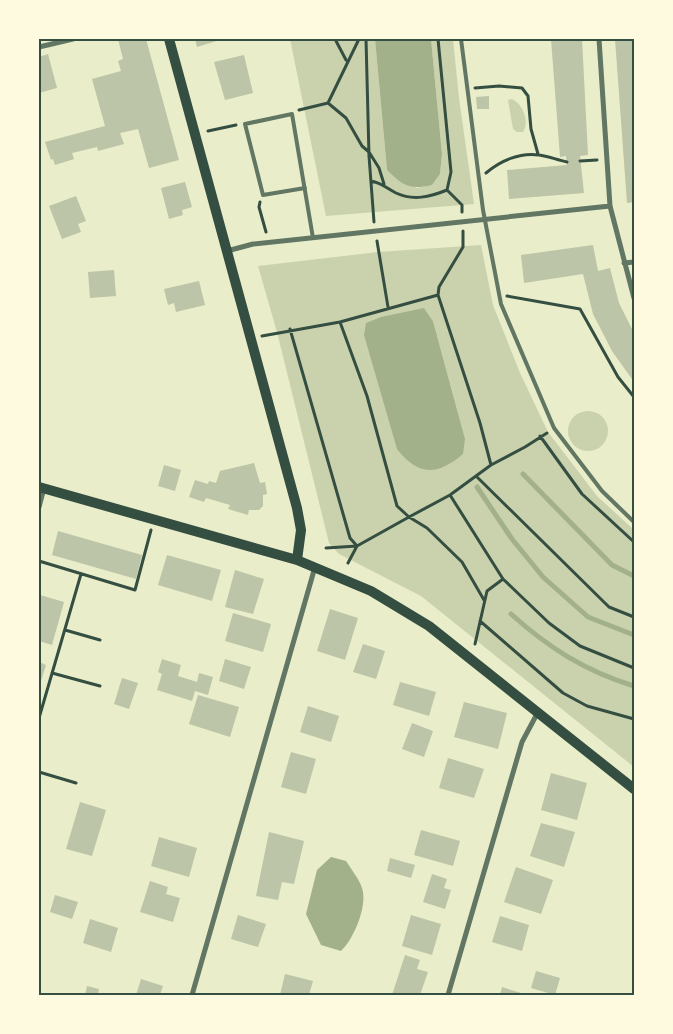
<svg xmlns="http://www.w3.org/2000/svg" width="673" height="1034" viewBox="0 0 673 1034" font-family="Inter,sans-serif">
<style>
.green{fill:#cad2ad;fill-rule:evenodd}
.water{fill:#a3b18a}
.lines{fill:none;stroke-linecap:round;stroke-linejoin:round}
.stream{stroke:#a3b18a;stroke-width:5}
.building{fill:#bcc5a7}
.path{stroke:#344e41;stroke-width:3}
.service{stroke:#617663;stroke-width:4}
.minor{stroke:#617663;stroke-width:5}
.secondary{stroke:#344e41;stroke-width:10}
.neatline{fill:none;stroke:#344e41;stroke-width:2}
</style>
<rect width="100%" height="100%" fill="#e9edc9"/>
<!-- green -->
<path class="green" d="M290 39H375L387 170 417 188 432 185 440 174 442 154 431 39H453L459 98 474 204 326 216Z
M512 99C523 104 530 122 523 132H517L513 129 508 100Z
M481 245 493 305 520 373 548 432 597 496 634 530V767L421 596 339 554 329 543 277 332 258 266 378 252ZM424 308 433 321 465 439Z
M568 431a20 20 0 1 1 40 0a20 20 0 1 1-40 0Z"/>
<!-- water -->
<path class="water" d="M375 39H431L442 154 440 174 432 185C410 190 403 186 387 170Z
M424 308 433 321 465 439 463 454C437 476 418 476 397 449L364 335 366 323 381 317Z
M331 857 346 861C351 869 359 879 362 888 368 905 354 939 341 951L321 945 306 914 317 870Z"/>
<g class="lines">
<!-- stream -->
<path class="stream" d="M523 474 612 565 634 576
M477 487 512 539 543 577 588 617 634 635
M511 614C549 648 585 671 634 686"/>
</g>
<!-- building -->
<path class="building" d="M118 39H146L179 160 149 168 138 129 120 133 124 144 98 151 97 147 72 153 74 159 55 165 53 159 51 160 45 142 105 126 92 79 121 71 118 61 123 59Z
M195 39H223L197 47Z
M551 39H582L588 155 580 156 584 193 509 199 507 170 567 165 566 156 560 157Z
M615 39H634V202L627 203Z
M48 54 57 88 39 93V57Z
M244 55 253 93 225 100 214 62Z
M489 96V109H477L476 97Z
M185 182 192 207 182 210 183 215 169 219 161 188Z
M76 196 86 221 78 224 81 232 62 239 49 206Z
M593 245 598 271 610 268 619 303 634 333V382L612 351 593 314 583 274 524 283 521 255Z
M114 270 116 296 90 298 88 272Z
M199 281 205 305 176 312 174 303 168 305 164 289Z
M254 463 260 483 265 482 267 494 263 495V506L259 510H249L248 515 228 509 230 505 206 498 204 502 189 497 195 480 208 484 209 481 216 483 220 471Z
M164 465 181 470 175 491 158 486Z
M58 531 142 555 136 579 52 555Z
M167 555 221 570 212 601 158 585Z
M235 570 264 579 253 614 225 607Z
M40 595 64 602 52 645 39 641Z
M330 609 358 618 345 660 317 651Z
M233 613 271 624 263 652 225 641Z
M363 644 385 651 376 679 353 672Z
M162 659 181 665 178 676 197 682 199 673 213 677 208 695 195 691 192 701 157 690 162 674 158 672Z
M225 659 251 667 244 689 219 681Z
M39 662 46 665 39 687Z
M122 678 138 683 129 709 114 704Z
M400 682 436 692 429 716 393 705Z
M198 695 239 707 230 737 189 724Z
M464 702 507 713 498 749 454 737Z
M308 706 339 716 331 742 300 732Z
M412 723 433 731 424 757 402 749Z
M291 752 316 759 306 794 281 787Z
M448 758 484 769 474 798 439 788Z
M551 773 587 783 577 820 541 810Z
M80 802 106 810 92 856 66 849Z
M541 823 575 832 564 867 530 856Z
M421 830 460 841 453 866 414 855Z
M269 832 304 841 294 884 282 882 278 900 256 896Z
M159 837 197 848 189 877 151 866Z
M390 858 415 865 411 878 387 871Z
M516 867 553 880 541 914 504 902Z
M432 874 447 879 444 888 451 890 445 909 423 902Z
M150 881 168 887 166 894 180 898 173 922 140 912Z
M55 895 78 902 72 919 50 912Z
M238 915 266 924 258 947 231 939Z
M411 915 441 924 432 955 402 946Z
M500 916 529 925 522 951 492 942Z
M90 919 118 928 111 952 83 943Z
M405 955 420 960 417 969 428 972 420 995H392Z
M536 971 560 978 555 995 531 988Z
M285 974 313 981 309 995H280Z
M141 979 163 986 160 995H136Z
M87 986 99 989 98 995H85Z
M502 987 521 993V995H500Z"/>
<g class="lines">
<!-- path -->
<path class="path" d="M335 39 346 60
M366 39 369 156 374 222
M438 39 451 172 447 190 462 205V212
M475 88 499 86 522 88 528 96 531 129 538 154
M328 103 346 118 362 146 369 152 379 168 384 184
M299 110 328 103 359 39
M208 131 236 125
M580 161 597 160
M486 173C500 161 520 152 539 155 548 156 557 160 567 162
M371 181C382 183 386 188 396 193 413 201 430 197 447 190
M260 202 259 207 266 232
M377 241 388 307
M438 295 480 423 491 465 450 495 409 517 397 506 367 396 340 322Z
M438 295 439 287 463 247V231
M507 296 580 309 618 377 634 397
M290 329 350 538 357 546
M262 336 340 322
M540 436 582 494 634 542
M491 465 525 447 547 433
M476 476 609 607 634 617
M450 495 503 579 549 623 580 646 634 668
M326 548 357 546 409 517 427 528 462 562 484 600
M39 561 135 590 151 530
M348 563 357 546
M480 621 563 693 587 706 634 719
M65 630 100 640
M475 644 487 591 503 579
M52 673 100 686
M39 718 81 574
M39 772 76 783"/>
<!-- service -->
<path class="service" d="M461 39 483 210 501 304 554 428 602 491 634 522
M305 188 263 195 245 124 292 114 313 238"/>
<!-- minor -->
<path class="minor" d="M599 39 610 206 634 298
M39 47 73 39
M227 251 253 244 610 206
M624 263 634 262
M39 507 44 488
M192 995 315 567
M448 995 522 742 538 712"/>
<!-- secondary -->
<path class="secondary" d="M169 39 297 508 301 530 297 560
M39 487 297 560 371 591 429 626 634 789"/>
</g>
<!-- border -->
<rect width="673" height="1034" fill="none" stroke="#fefae0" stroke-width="80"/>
<rect x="40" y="40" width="593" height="954" class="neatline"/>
</svg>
